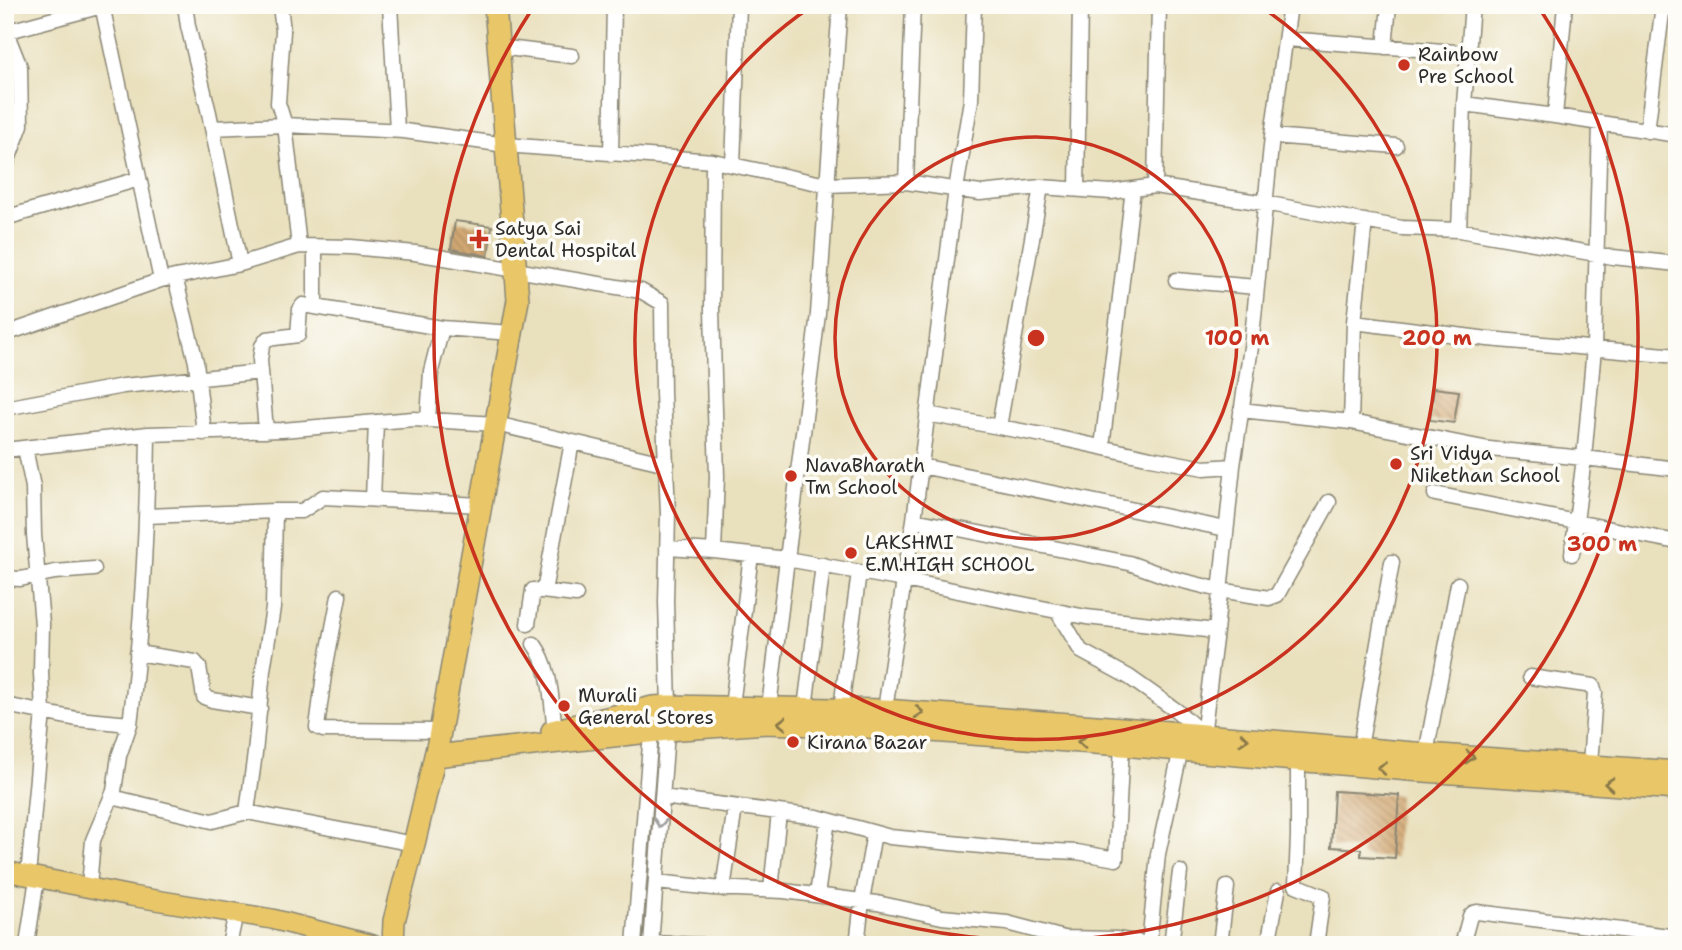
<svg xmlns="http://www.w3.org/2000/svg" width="1682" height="950" viewBox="0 0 1682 950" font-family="'Shantell Sans',sans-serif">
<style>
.building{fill:url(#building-back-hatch)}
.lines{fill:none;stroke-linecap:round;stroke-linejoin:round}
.minor-casing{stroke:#8a8674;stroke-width:17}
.major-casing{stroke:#8a8674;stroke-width:22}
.highway-casing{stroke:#8a8674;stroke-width:24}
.minor{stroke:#fff;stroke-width:14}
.major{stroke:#e9c769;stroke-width:19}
.highway{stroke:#e9c769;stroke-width:21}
.oneway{stroke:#8a794a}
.oneway2{stroke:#a0a0a0}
.ring{fill:none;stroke:#c8321e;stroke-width:3.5}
.poi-dot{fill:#c8321e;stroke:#fdfcf7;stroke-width:2.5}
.labels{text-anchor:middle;stroke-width:7;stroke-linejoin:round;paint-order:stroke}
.poi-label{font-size:19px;fill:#2b2b2b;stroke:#fdfcf7;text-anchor:start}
.centre{fill:#c8321e;stroke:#fdfcf7;stroke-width:3.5}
.ring-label{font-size:21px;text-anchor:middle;font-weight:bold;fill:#c8321e;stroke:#fdfcf7;stroke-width:7;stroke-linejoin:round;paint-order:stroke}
</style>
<defs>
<pattern id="building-back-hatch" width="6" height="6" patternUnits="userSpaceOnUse" patternTransform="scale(1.75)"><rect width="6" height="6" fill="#d3a974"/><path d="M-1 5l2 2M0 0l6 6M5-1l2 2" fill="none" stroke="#ab8a5f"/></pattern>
</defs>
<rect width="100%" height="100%" fill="#fdfcf7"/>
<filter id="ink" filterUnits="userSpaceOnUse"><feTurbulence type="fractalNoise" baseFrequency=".0143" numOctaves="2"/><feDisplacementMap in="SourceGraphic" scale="14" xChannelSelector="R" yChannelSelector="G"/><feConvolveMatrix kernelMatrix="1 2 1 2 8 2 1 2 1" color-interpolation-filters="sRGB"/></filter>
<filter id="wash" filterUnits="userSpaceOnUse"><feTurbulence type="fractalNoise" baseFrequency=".00686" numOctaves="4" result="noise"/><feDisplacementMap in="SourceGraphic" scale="28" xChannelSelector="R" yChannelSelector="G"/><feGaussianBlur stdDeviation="1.57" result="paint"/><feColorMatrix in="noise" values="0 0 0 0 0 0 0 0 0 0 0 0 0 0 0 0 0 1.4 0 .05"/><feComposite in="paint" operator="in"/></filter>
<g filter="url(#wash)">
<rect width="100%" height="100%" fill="#e9e0bd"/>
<g id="blocks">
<!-- building -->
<path class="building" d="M455 221 492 226 488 256 451 249Z
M1434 388 1459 391 1454 423 1430 420Z
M1334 791 1399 795 1395 858 1361 856V849L1331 847Z"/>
</g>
</g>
<g filter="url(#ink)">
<use href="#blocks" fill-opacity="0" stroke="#8a8674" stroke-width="2"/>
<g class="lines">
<!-- minor casing -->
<g class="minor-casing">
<path id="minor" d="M280 5 283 31 278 103 285 125 404 131 506 145 713 161 827 185 906 182 980 193 1041 187 1111 192 1155 186 1264 203 1402 228 1459 230 1613 257 1677 264
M390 5 397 130
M5 32 102 6
M1286 39 1469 53
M499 47 572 56
M1385 47 1389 5
M1464 104 1555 116 1677 135
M1555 116 1565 5
M212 128 285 125 299 246 240 264
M1647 131 1663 5
M1272 136 1396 146
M611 154 614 5
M713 161 712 310 717 477 714 551
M733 165 739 5
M5 168 21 125 20 67 6 32
M906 182 913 5
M1155 186 1159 5
M1041 187 999 427 1059 438 1151 458 1204 468 1233 466
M1077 189 1080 5
M5 218 139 179
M1365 221 1354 322 1488 339 1677 356
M1459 230 1464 104 1472 5
M299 246 351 247 415 253 641 291 662 303 663 393 668 514 666 602 669 706 651 945
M315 247V307
M175 277 196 362 204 433
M161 280 240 264 209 113 188 26 185 5
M1176 280 1256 287
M5 334 161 280 102 5
M5 408 123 386 261 372
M1241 410 1351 422 1489 449 1584 458 1677 469
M927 414 999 427
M428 420 431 371 442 328 512 333
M1351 422 1354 322
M266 431 260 360 262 346 267 339 298 335 300 309 303 305 442 328
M148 434 282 430 413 419 496 424 667 464
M1102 447 1133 189
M25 448 33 487 34 535 42 624 41 673 43 712 28 876
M5 450 148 434C147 531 142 628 130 724L77 719 5 705
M921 466 1226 529
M1435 494 1677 542
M373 499 376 422
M146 516 275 511
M914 520 1129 563 1171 578 1220 590 1269 598 1277 595 1329 502
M667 548 714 551 787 559 818 314 840 5
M1572 554 1584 458 1594 348 1600 123
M5 578 20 579 55 572 94 569
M544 591 572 442
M339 596 324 675 317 727 323 730 440 731
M1057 611 1081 651 1129 677 1177 711 1203 734
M528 624 533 590 576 595
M534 644C552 669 551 701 555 731
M137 653 195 662 199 667 204 697 212 700 260 708
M1530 677 1593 686 1595 693 1590 765
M732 706 751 555
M769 707 787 559 904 580 914 520 956 189 971 100 974 5
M805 708 823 565
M841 708 859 572
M885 710 904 580 1086 617 1216 631
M1202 744 1216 631 1233 466 1251 347 1272 136 1290 5
M1360 748 1392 562
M1426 754 1458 584
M1298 760V836L1296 885 1323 896 1316 945
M112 797 212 821 247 812
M662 797 817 817 890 837 1012 849 1077 852 1116 859 1122 745
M414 844 247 812 255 753 263 670 273 608 275 511H302L323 497 481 505
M656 882 713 888 784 891 877 903 942 917 1007 923 1064 938 1116 939 1156 945
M89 887 93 840 114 791 119 756 130 724
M723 889 735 807
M771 890 779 812
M817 895 828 820
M651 943 702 945
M27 945 37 878
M229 945 236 913
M634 945 653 707
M857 945 862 901 874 833
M1149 945 1158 854 1181 749
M1171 945 1180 872
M1220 945 1227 887
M1268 945 1278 891
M1462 945 1470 916 1473 913 1477 912 1677 937"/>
</g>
<!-- major casing -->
<g class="major-casing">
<path id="major" d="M5 871 131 896 272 919 373 945"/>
</g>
<!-- highway casing -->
<g class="highway-casing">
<path id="highway" d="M552 731 653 707 669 706 885 710 1122 728 1426 754 1677 772
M435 756 667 730 767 723 889 728 1122 745 1410 770 1677 789
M393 945 394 921 414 844 438 743 518 300 495 5"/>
</g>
<!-- minor -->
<use href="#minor" class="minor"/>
<!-- major -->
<use href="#major" class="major"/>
<!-- highway -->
<use href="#highway" class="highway"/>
</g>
<!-- one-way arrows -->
<defs><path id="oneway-chevron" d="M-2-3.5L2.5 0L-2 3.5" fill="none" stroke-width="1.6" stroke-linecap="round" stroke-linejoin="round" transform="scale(1.75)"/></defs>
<g class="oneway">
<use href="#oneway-chevron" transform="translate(919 712) rotate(4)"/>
<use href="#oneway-chevron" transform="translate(782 723) rotate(-178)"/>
<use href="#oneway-chevron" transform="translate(1244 739) rotate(5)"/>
<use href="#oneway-chevron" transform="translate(1082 742) rotate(-176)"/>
<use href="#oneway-chevron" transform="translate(1470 757) rotate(4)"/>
<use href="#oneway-chevron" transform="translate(1382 768) rotate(-175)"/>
<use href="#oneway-chevron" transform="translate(1609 784) rotate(-176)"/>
</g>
<use class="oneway2" href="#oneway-chevron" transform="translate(660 823) rotate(94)"/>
</g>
<!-- distance rings -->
<g class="ring">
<circle cx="1036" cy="338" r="201"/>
<path d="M1260 6A401 401 0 1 1 812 6"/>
<path d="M1538 6A602 602 0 1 1 534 6"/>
</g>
<!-- markers -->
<g class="poi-dot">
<circle cx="1404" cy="65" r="7"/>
<path d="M475.5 228.5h7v7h7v7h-7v7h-7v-7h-7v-7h7z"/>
<circle cx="1396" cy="464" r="7"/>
<circle cx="791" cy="476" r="7"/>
<circle cx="851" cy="553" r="7"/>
<circle cx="564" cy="706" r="7"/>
<circle cx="793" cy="742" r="7"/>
</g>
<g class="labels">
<!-- poi labels -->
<g class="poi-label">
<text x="1418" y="61">Rainbow<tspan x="1418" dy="22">Pre School</tspan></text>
<text x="495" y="235">Satya Sai<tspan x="495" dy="22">Dental Hospital</tspan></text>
<text x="1410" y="460">Sri Vidya<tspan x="1410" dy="22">Nikethan School</tspan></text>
<text x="805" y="472">NavaBharath<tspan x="805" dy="22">Tm School</tspan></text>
<text x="865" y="549">LAKSHMI<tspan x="865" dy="22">E.M.HIGH SCHOOL</tspan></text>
<text x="578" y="702">Murali<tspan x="578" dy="22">General Stores</tspan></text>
<text x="807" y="749">Kirana Bazar</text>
</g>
</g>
<circle cx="1036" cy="338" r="10" class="centre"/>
<g class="ring-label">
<text x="1237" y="345">100 m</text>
<text x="1437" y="345">200 m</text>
<text x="1602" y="551">300 m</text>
</g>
<!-- margin -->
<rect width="1682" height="950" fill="none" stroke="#fdfcf7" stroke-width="28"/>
</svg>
